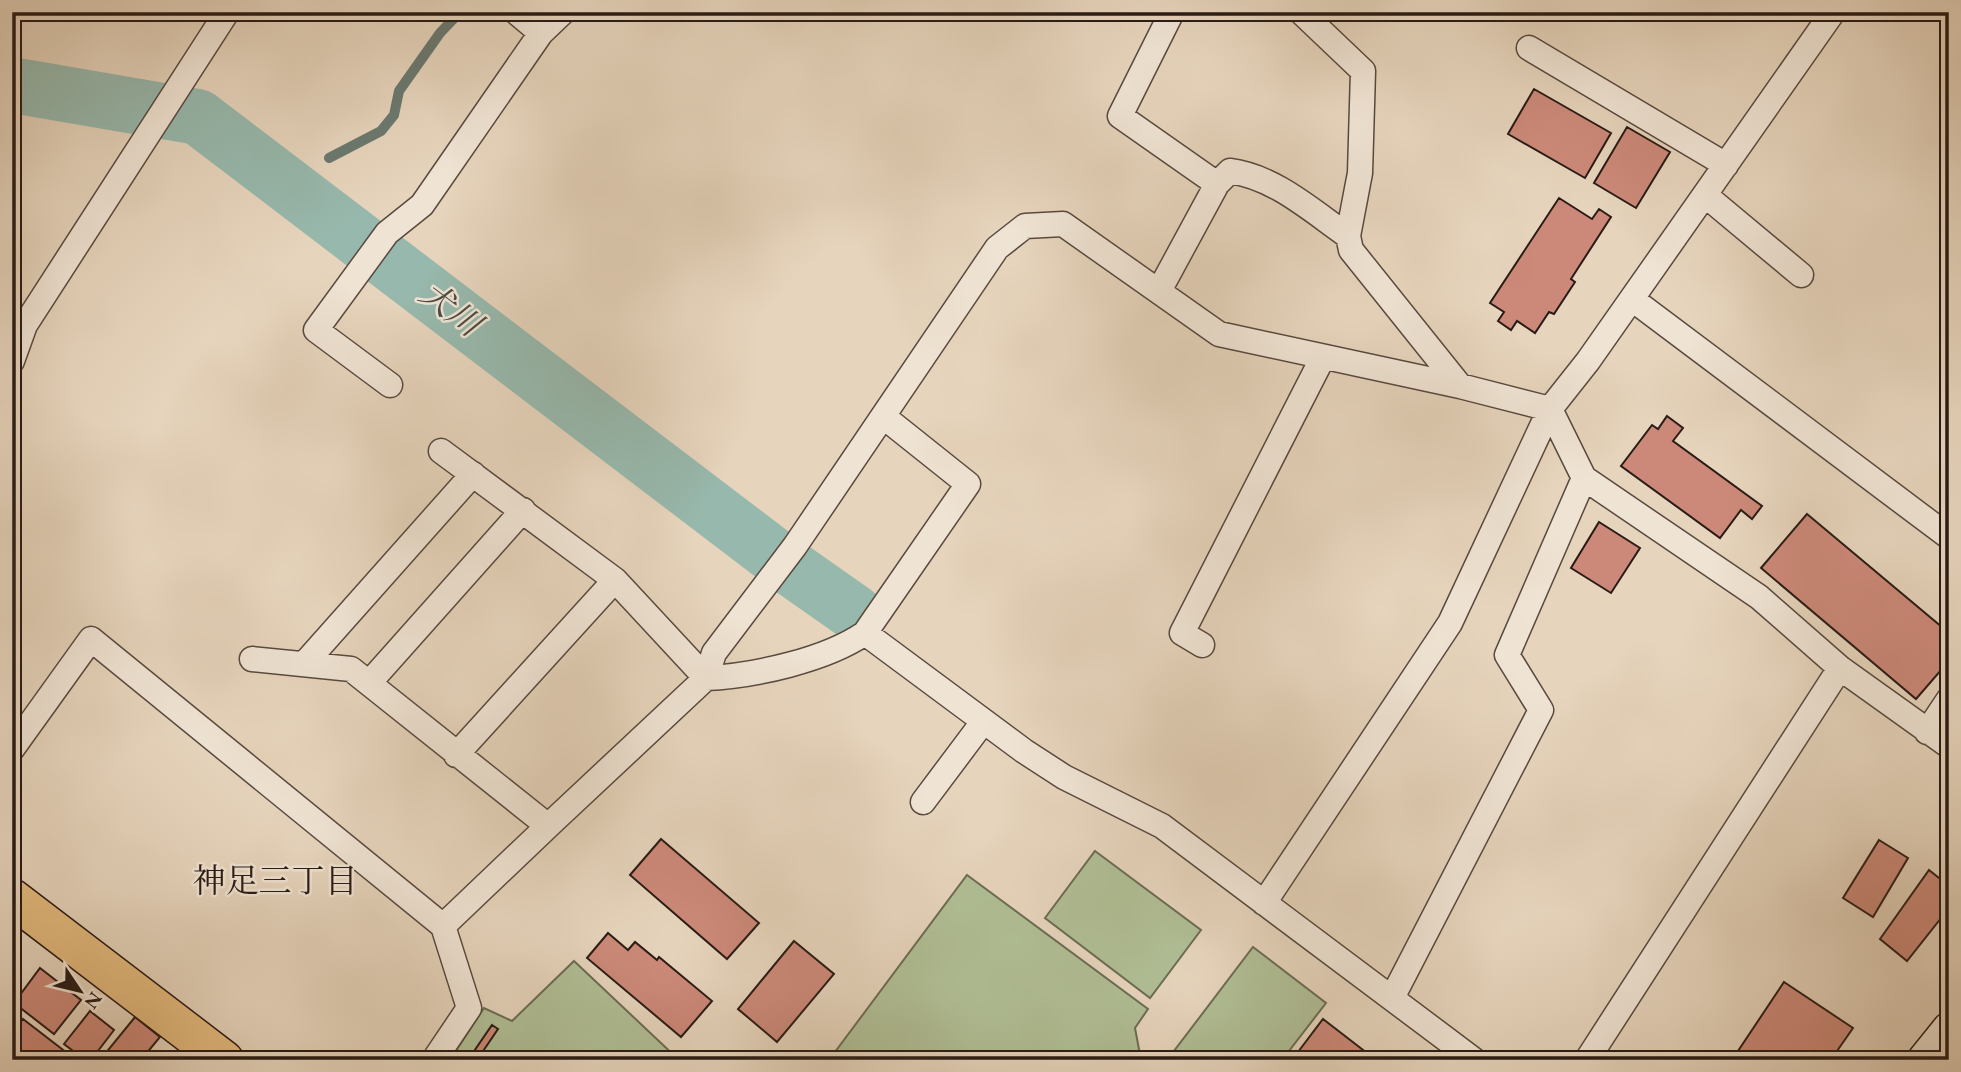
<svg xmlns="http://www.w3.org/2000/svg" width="1961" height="1072" viewBox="0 0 1961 1072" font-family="'EB Garamond','Noto Serif JP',serif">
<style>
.green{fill:#b0be95;stroke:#6c6c55;stroke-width:2}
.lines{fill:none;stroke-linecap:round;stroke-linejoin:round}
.stream{stroke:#6b7970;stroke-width:10}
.river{stroke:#97b8ac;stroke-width:56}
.building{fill:#cc8979;stroke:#291b15;stroke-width:2}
.minor-casing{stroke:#58493f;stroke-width:27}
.secondary-casing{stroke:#291b15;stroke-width:36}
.primary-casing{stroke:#291b15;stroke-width:41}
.minor{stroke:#efe3d3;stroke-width:24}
.secondary{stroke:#efe3d3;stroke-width:33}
.primary{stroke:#e3ba7e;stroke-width:38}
.labels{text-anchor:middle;stroke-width:5;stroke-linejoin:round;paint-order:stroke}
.water-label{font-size:33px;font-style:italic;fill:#4a4a42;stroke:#efe3d3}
.neighbourhood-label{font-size:33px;fill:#291b15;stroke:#efe3d3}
</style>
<rect width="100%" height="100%" fill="#e6d4bc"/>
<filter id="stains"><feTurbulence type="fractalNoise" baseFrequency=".00286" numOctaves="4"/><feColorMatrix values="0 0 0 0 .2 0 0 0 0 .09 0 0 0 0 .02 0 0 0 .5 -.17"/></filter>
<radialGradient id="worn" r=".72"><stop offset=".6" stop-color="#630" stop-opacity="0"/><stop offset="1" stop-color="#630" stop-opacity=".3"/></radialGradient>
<!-- green -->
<path class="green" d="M1095 851 1201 930 1150 998 1045 918Z
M967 875 1148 1009 1135 1028 1141 1060H829Z
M1253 947 1326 1003 1282 1060H1172L1174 1051Z
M574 961 679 1060H450L484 1008 512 1021Z"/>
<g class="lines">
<!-- stream -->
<path class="stream" d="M329 158 381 131 394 115 399 91 440 33 460 12
M721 515 759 516"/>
<!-- river -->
<path class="river" d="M12 85 198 117 781 561 855 613"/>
</g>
<!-- building -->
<path class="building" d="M1534 89 1611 133 1585 178 1508 134Z
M1627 127 1670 152 1636 208 1594 183Z
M1559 198 1592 219 1599 209 1611 217 1571 279 1575 282 1554 314 1549 312 1535 333 1517 321 1511 330 1498 321 1504 312 1490 303Z
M1667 416 1683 428 1673 441 1762 506 1752 519 1741 510 1720 538 1621 466 1652 425 1658 429Z
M1807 514 1949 633V661L1916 699 1761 568Z
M1599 522 1640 548 1611 593 1571 568Z
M661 839 759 923 727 959 630 875Z
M1879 840 1908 858 1873 917 1843 898Z
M1929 870 1949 886V908L1907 961 1880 939Z
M608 933 628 950 635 942 657 960 659 957 712 1001 681 1037 587 958Z
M794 941 834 974 777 1042 738 1009Z
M40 968 81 1000 54 1034 14 1003Z
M1784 982 1853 1028 1835 1054 1830 1051 1824 1060H1732Z
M90 1011 114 1030 91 1060H85L64 1044Z
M135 1017 160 1037 141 1060H100Z
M23 1019 67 1053 62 1060H31L12 1045V1033Z
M1323 1019 1376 1060H1292Z
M492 1025 498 1029 477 1060H468Z"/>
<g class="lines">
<!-- minor casing -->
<g class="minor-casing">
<path id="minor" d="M516 12 541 33
M1301 12 1363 71 1360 173 1348 236
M1529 48 1726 165
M1217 184 1230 171C1275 177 1312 211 1348 236L1351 250 1460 386
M1705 195 1801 275
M1159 291 1217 184 1120 116 1172 12
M1632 299 1949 537
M12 361 25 325 227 12
M390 385 316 330 387 233 422 205 541 33 563 12
M441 451 615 580 706 678C754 676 826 660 865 633L1024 751 1064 777 1162 826 1474 1060
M865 633 968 484 884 417
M1202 645 1182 633 1323 357
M252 659 351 669 548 826 706 678 714 653 795 546 997 248 1025 226 1063 224 1219 334 1460 386 1550 409 1584 478 1759 597 1840 668 1949 746
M305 663 473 474
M369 683 523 510
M1927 732 1949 699
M12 749 91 639 443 926 469 1008 434 1060
M456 755 615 580
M923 802 983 722
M1264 903 1450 623 1550 409 1588 361 1833 12
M443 926 548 826
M1392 998 1541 710 1507 655 1584 478
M1587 1060 1840 668"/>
</g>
<!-- secondary casing -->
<g class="secondary-casing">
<path id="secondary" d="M1924 1060 1949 1029"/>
</g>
<!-- primary casing -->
<g class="primary-casing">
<path id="primary" d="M12 898 224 1060"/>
</g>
<!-- minor -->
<use href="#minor" class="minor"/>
<!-- secondary -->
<use href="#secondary" class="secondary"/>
<!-- primary -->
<use href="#primary" class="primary"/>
</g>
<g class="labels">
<!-- water labels -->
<g class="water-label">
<text transform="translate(451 308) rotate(37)" y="12">犬川</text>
</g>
<!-- neighbourhood labels -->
<g class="neighbourhood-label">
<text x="275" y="892">神足三丁目</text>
</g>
</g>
<!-- margin -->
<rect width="1961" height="1072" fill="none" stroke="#e6d4bc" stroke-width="42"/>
<rect x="14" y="14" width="1933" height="1044" fill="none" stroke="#291b15" stroke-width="3.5"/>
<rect x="21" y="21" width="1919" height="1030" fill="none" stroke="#291b15" stroke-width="2"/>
<!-- north arrow -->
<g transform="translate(80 991) rotate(125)" stroke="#efe3d3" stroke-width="5" paint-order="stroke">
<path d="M0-5L12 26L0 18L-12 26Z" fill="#291b15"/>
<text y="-10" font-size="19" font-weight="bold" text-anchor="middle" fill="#291b15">N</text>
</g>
<rect width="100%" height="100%" filter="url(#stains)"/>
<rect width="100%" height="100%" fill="url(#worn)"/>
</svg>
